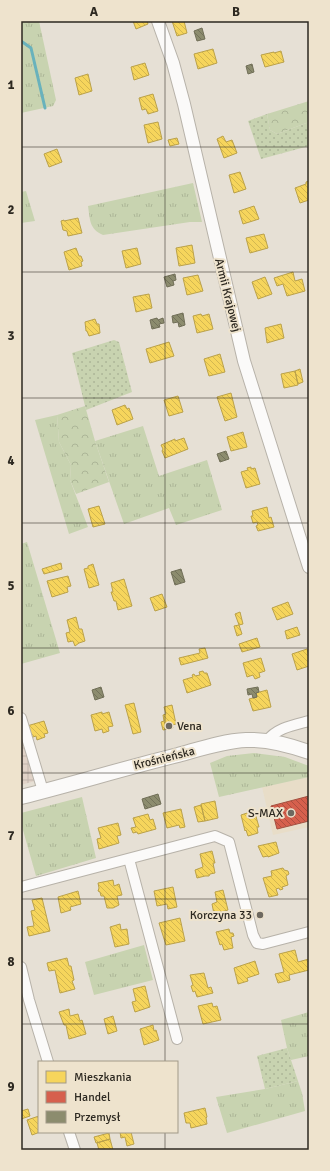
<svg xmlns="http://www.w3.org/2000/svg" width="330" height="1171" viewBox="0 0 330 1171" font-family="Signika,sans-serif">
<style>
.built{fill:#e8ddc8}
.industrial{fill:url(#industrial-grid)}
.grass{fill:url(#grass-tufts)}
.forest{fill:url(#forest-crowns)}
.park{fill:url(#park-dots)}
.homes{fill:url(#homes-back-hatch);stroke:#baa14a}
.shops{fill:url(#shops-back-hatch);stroke:#a35040}
.industry{fill:url(#industry-back-hatch);stroke:#706e57}
.lines{fill:none;stroke-linecap:round;stroke-linejoin:round}
.stream{stroke:#69b2bc;stroke-width:3}
.minor-casing{stroke:#b7b2a9;stroke-width:12}
.tertiary-casing{stroke:#b7b2a9;stroke-width:14}
.secondary-casing{stroke:#b7b2a9;stroke-width:16}
.minor{stroke:#fbfaf9;stroke-width:10}
.tertiary{stroke:#fbfaf9;stroke-width:12}
.secondary{stroke:#fbfaf9;stroke-width:14}
.grid{fill:none;stroke:#2d2921;stroke-width:1;stroke-opacity:0.55}
.poi-dot{fill:#6e6960;stroke:#eee3cd;stroke-width:1.5}
.labels{text-anchor:middle;stroke-width:4;stroke-linejoin:round;paint-order:stroke}
.street-label{font-size:12px;fill:#2d2921;stroke:#eee3cd}
.poi-label{font-size:12px;fill:#2d2921;stroke:#eee3cd;text-anchor:end}
.neatline{fill:none;stroke:#2d2921;stroke-width:1.5}
.grid-label{font-size:13px;text-anchor:middle;font-weight:bold;fill:#2d2921}
</style>
<defs>
<pattern id="industrial-grid" width="8" height="8" patternUnits="userSpaceOnUse"><rect width="8" height="8" fill="#e1d3c8"/><path d="M0 4h8M4 0v8" fill="none" stroke="#c1b5ac"/></pattern>
<pattern id="grass-tufts" width="24" height="20" patternUnits="userSpaceOnUse"><rect width="24" height="20" fill="#c8d3b0"/><path d="M3 7l-1-3M5 7V3M7 7l1-3M15 17l-1-3M17 17v-4M19 17l1-3" fill="none" stroke="#acb597"/></pattern>
<pattern id="forest-crowns" width="20" height="18" patternUnits="userSpaceOnUse"><rect width="20" height="18" fill="#c8d3b0"/><path d="M2 6a3 3 0 1 1 6 0M12 15a3 3 0 1 1 6 0" fill="none" stroke="#acb597"/></pattern>
<pattern id="park-dots" width="8" height="8" patternUnits="userSpaceOnUse"><rect width="8" height="8" fill="#c8d3b0"/><path d="M2 2h.1M6 6h.1" fill="none" stroke="#acb597" stroke-width="1.8" stroke-linecap="round"/></pattern>
<pattern id="homes-back-hatch" width="6" height="6" patternUnits="userSpaceOnUse"><rect width="6" height="6" fill="#f6d55c"/><path d="M-1 5l2 2M0 0l6 6M5-1l2 2" fill="none" stroke="#d3b750"/></pattern>
<pattern id="shops-back-hatch" width="6" height="6" patternUnits="userSpaceOnUse"><rect width="6" height="6" fill="#d6604d"/><path d="M-1 5l2 2M0 0l6 6M5-1l2 2" fill="none" stroke="#ae4f40"/></pattern>
<pattern id="industry-back-hatch" width="6" height="6" patternUnits="userSpaceOnUse"><rect width="6" height="6" fill="#8c8c6e"/><path d="M-1 5l2 2M0 0l6 6M5-1l2 2" fill="none" stroke="#73725a"/></pattern>
</defs>
<rect width="100%" height="100%" fill="#e6e0d5"/>
<!-- built -->
<path class="built" d="M309 777V827L273 835 262 787Z"/>
<!-- industrial -->
<path class="industrial" d="M21 735 35 781 21 785Z"/>
<!-- grass -->
<path class="grass" d="M21 21H39L56 100 53 106 21 113Z
M193 183 202 222H190L103 235C89 229 90 219 88 206Z
M26 191 35 221 21 223V192Z
M57 415 59 442 71 465 70 480 88 527 69 534 35 420Z
M143 426 159 476 207 460 222 510 176 525 169 508 124 524 95 441Z
M27 542 60 653 21 664V544Z
M254 753 285 757 309 766V777L219 797 210 763 227 756Z
M82 797 96 858 36 876 21 823V813Z
M144 945 153 980 94 995 85 962Z
M309 1012V1056L291 1060 287 1048 281 1020Z
M298 1081 302 1093 305 1111 227 1133 216 1097 265 1089Z"/>
<!-- forest -->
<path class="forest" d="M309 101V122L277 134 270 130 267 114Z
M85 406 95 441 109 482 76 494 70 480 71 465 59 442 57 415Z"/>
<!-- park -->
<path class="park" d="M267 114 270 130 277 134 309 122V146L261 159 248 121Z
M114 340 119 342 132 392 86 410 72 353Z
M287 1048 298 1081 265 1089 257 1056Z"/>
<!-- homes -->
<path class="homes" d="M133 21H147L148 24 136 29Z
M172 21H184L187 33 177 36Z
M213 49 217 63 198 69 194 54Z
M281 51 284 62 265 67 261 55 274 52V53Z
M145 63 149 75 134 80 131 67Z
M88 74 92 91 79 95 75 78Z
M153 94 158 111 148 114 146 109 142 110 139 98Z
M158 122 162 139 148 143 144 125Z
M223 136 226 142 232 140 237 153 224 158 217 139Z
M177 138 179 144 170 146 168 140Z
M57 149 62 162 49 167 44 154Z
M240 172 246 189 234 193 229 175Z
M309 181V200L300 203 295 188 306 184V182Z
M254 206 259 219 243 224 239 211Z
M78 218 82 233 68 236 67 231 63 230 61 221 64 220V221Z
M264 234 268 248 250 253 246 238Z
M192 245 195 263 179 266 176 248Z
M76 248 79 256H81L83 261 81 262 82 266 69 270 64 252Z
M137 248 141 264 126 268 122 251Z
M293 272 295 281 302 279 305 291 287 296 283 284 277 286 274 278Z
M198 275 203 291 187 295 183 278Z
M265 277 272 294 258 299 252 282Z
M149 294 152 308 136 312 133 297Z
M201 314 202 316 209 314 213 329 197 333 193 316Z
M95 319 97 324H99L100 333 89 336 87 331H86L85 322Z
M281 324 284 338 267 343 265 328Z
M169 342 174 356 150 363 146 349Z
M220 354 225 372 209 376 204 359Z
M300 369 303 382 298 384 295 371Z
M295 371 298 385 284 388 281 374Z
M231 393 237 417 225 421 217 397Z
M178 396 183 412 169 416 164 400Z
M125 405 127 409 129 408 133 419 117 425 112 410Z
M243 432 247 447 231 451 227 437Z
M184 438 188 449 165 458 162 451 163 449 161 445 175 439V441Z
M251 467V469L255 468 260 484 246 488 241 472 248 470 247 468Z
M99 506 105 524 93 527 88 509Z
M267 507 269 518 271 517 274 527 258 531 256 526 258 525 257 522 253 523 251 516H253L252 511Z
M61 563 62 569 44 574 42 569Z
M93 564 99 585 89 588 84 569 88 568V566Z
M68 576 71 586 67 587 68 592 52 597 47 581Z
M124 579 132 606 118 610 116 601H114L111 592H113L111 583Z
M162 594 167 607 155 611 150 598Z
M288 602 293 614 277 620 272 608Z
M240 612 243 624 239 625 242 634 237 636 234 626 239 625 235 614Z
M76 617 79 629H82L85 641 79 643 75 646 73 641 68 642 66 633 70 632 67 620Z
M297 627 300 635 287 639 285 631Z
M257 638 260 647 242 652 239 644Z
M205 648 208 658 181 665 179 658 200 653 199 649Z
M307 649 309 656V666L297 670 292 654Z
M261 658 265 671 259 673 260 677 255 679 253 675 247 677 243 663Z
M203 671 204 673H207L211 685 187 693 183 680 193 677 192 675 194 674 195 676 200 675 199 672Z
M267 690 271 707 253 711 249 699 257 697 256 693Z
M134 703 141 732 133 734 125 705Z
M172 705 176 724 172 725 173 728 163 730 161 722 164 721 163 715 166 714 164 707Z
M102 712V714L109 712 113 726 108 727 109 731 103 733 102 729 95 731 91 715Z
M44 721 48 733 44 734 45 737 37 740 36 736 30 738 27 726Z
M215 801 218 818 205 821 201 804Z
M201 805 205 821 198 822 194 807Z
M181 809 185 827 180 828 179 825 167 828 163 813Z
M250 812 251 814 255 813 259 827H257L258 833 248 836 246 830 245 831 241 815Z
M148 814 150 820 153 819 156 829 138 834 137 832 133 833 131 828 136 827 133 818Z
M118 823 121 835 117 836 119 843 99 849 97 839 101 838 98 828Z
M276 842 279 853 268 857V856L263 857 258 846Z
M212 851 215 863H213L215 873 210 874 209 876H205L197 878 195 870 203 867 200 854Z
M283 868 284 870 288 871 289 874 286 876 288 885 282 887 283 889 280 890 279 888 276 889 278 895 269 897 263 878 272 876 271 871Z
M113 880 114 886 119 884 122 895 117 896 119 905 113 908H107L104 896H101L100 892 98 891 99 888 98 883Z
M173 887 177 907 168 909 167 904 157 906 154 891Z
M223 890 228 910 214 914 212 904 217 902 215 892Z
M78 891 81 904 70 907 71 910 61 913 58 897Z
M42 898 50 931 29 936 27 927 34 926 31 911 35 910 32 900Z
M180 918 185 941 166 945 159 923Z
M120 924 121 930 127 929 129 944 115 947 110 927Z
M229 929 230 933H233L234 936 231 937 233 948 224 950 222 944 220 945 216 932Z
M295 950 298 962 309 959V970L289 975 290 980 278 983 275 974 284 972 279 954Z
M67 958 69 966H71L74 980 72 981 75 989 60 993 55 970 49 971 47 963Z
M255 961 259 974 247 978 248 981 238 984 234 968Z
M204 973 208 988 211 987 213 993 197 997 195 991 193 992 191 986 193 985 190 975Z
M145 986 150 1007 135 1012 132 1002 136 1001 133 989Z
M212 1003 213 1007 217 1006 221 1020 203 1024 198 1006Z
M69 1009 70 1016 78 1014 80 1021 82 1020 86 1034 69 1039 66 1025H64L59 1012Z
M113 1016 117 1031 108 1034 104 1019Z
M153 1025 154 1031 156 1030 159 1040 144 1045 140 1029Z
M205 1108 207 1117 206 1118 207 1124 191 1128 190 1123H186L184 1113Z
M28 1109 30 1116 21 1119V1111Z
M39 1116V1132H40L32 1135 27 1120Z
M120 1132H131L134 1144 127 1146 125 1137 121 1138Z
M109 1133 110 1139 96 1143 94 1137Z
M110 1139 113 1150H99L97 1143Z"/>
<!-- shops -->
<path class="shops" d="M309 796V821L277 829 271 806Z"/>
<!-- industry -->
<path class="industry" d="M202 28 205 39 197 41 194 31Z
M252 64 254 72 248 74 246 66Z
M175 274 176 280 173 281 174 285 167 287 164 277Z
M183 313 185 325 179 327 178 322 173 323 172 316Z
M157 318 158 320 163 318 164 323 159 324 160 327 152 329 150 320Z
M226 451 229 459 220 462 217 454Z
M181 569 185 582 175 585 171 572Z
M101 687 104 697 95 700 92 690Z
M258 687 259 692 256 693 257 697 253 698 252 694 248 695 247 689Z
M158 794 161 804 145 809 142 799Z"/>
<g class="lines">
<!-- stream -->
<path class="stream" d="M21 41 31 48 45 108"/>
<!-- minor casing -->
<g class="minor-casing">
<path id="minor" d="M21 718 43 791
M267 741C276 728 294 725 309 721
M129 859 177 1039
M21 887 215 836 229 842 253 935 257 943 263 944 309 932
M21 967 29 1000 48 1062
M69 1132 75 1150"/>
</g>
<!-- tertiary casing -->
<g class="tertiary-casing">
<path id="tertiary" d="M158 21 173 63 184 104 244 361 309 567"/>
</g>
<!-- secondary casing -->
<g class="secondary-casing">
<path id="secondary" d="M21 797C73 784 125 768 178 755 200 749 223 741 246 740 268 739 289 745 309 752"/>
</g>
<!-- minor -->
<use href="#minor" class="minor"/>
<!-- tertiary -->
<use href="#tertiary" class="tertiary"/>
<!-- secondary -->
<use href="#secondary" class="secondary"/>
</g>
<!-- grid -->
<path class="grid" d="M165 21V1062M21 147H309M21 272H309M21 398H309M21 523H309M21 648H309M21 773H309M21 899H309M21 1024H309M165 1132V1150"/>
<!-- markers -->
<g class="poi-dot">
<circle cx="169" cy="726" r="4"/>
<circle cx="291" cy="813" r="4"/>
<circle cx="260" cy="915" r="4"/>
</g>
<g class="labels">
<!-- street labels -->
<g class="street-label">
<text transform="translate(228 295) rotate(76)" y="4">Armii Krajowej</text>
<text transform="translate(164 758) rotate(-14)" y="4">Krośnieńska</text>
</g>
<!-- poi labels -->
<g class="poi-label">
<text x="177" y="730" text-anchor="start">Vena</text>
<text x="283" y="817">S-MAX</text>
<text x="252" y="919">Korczyna 33</text>
</g>
</g>
<!-- border -->
<rect width="330" height="1171" fill="none" stroke="#eee3cd" stroke-width="44"/>
<!-- legend -->
<rect x="38" y="1061" width="140" height="72" fill="#eee3cd" stroke="#a19988"/>
<rect x="46" y="1071" width="20" height="12" fill="#f6d55c" stroke="#a19988"/>
<text x="74" y="1081" font-size="12" fill="#2d2921">Mieszkania</text>
<rect x="46" y="1091" width="20" height="12" fill="#d6604d" stroke="#a19988"/>
<text x="74" y="1101" font-size="12" fill="#2d2921">Handel</text>
<rect x="46" y="1111" width="20" height="12" fill="#8c8c6e" stroke="#a19988"/>
<text x="74" y="1121" font-size="12" fill="#2d2921">Przemysł</text>
<rect x="22" y="22" width="286" height="1127" class="neatline"/>
<g class="grid-label">
<text x="94" y="16">A</text>
<text x="236" y="16">B</text>
<text x="11" y="89">1</text>
<text x="11" y="214">2</text>
<text x="11" y="340">3</text>
<text x="11" y="465">4</text>
<text x="11" y="590">5</text>
<text x="11" y="715">6</text>
<text x="11" y="840">7</text>
<text x="11" y="966">8</text>
<text x="11" y="1091">9</text>
</g>
</svg>
